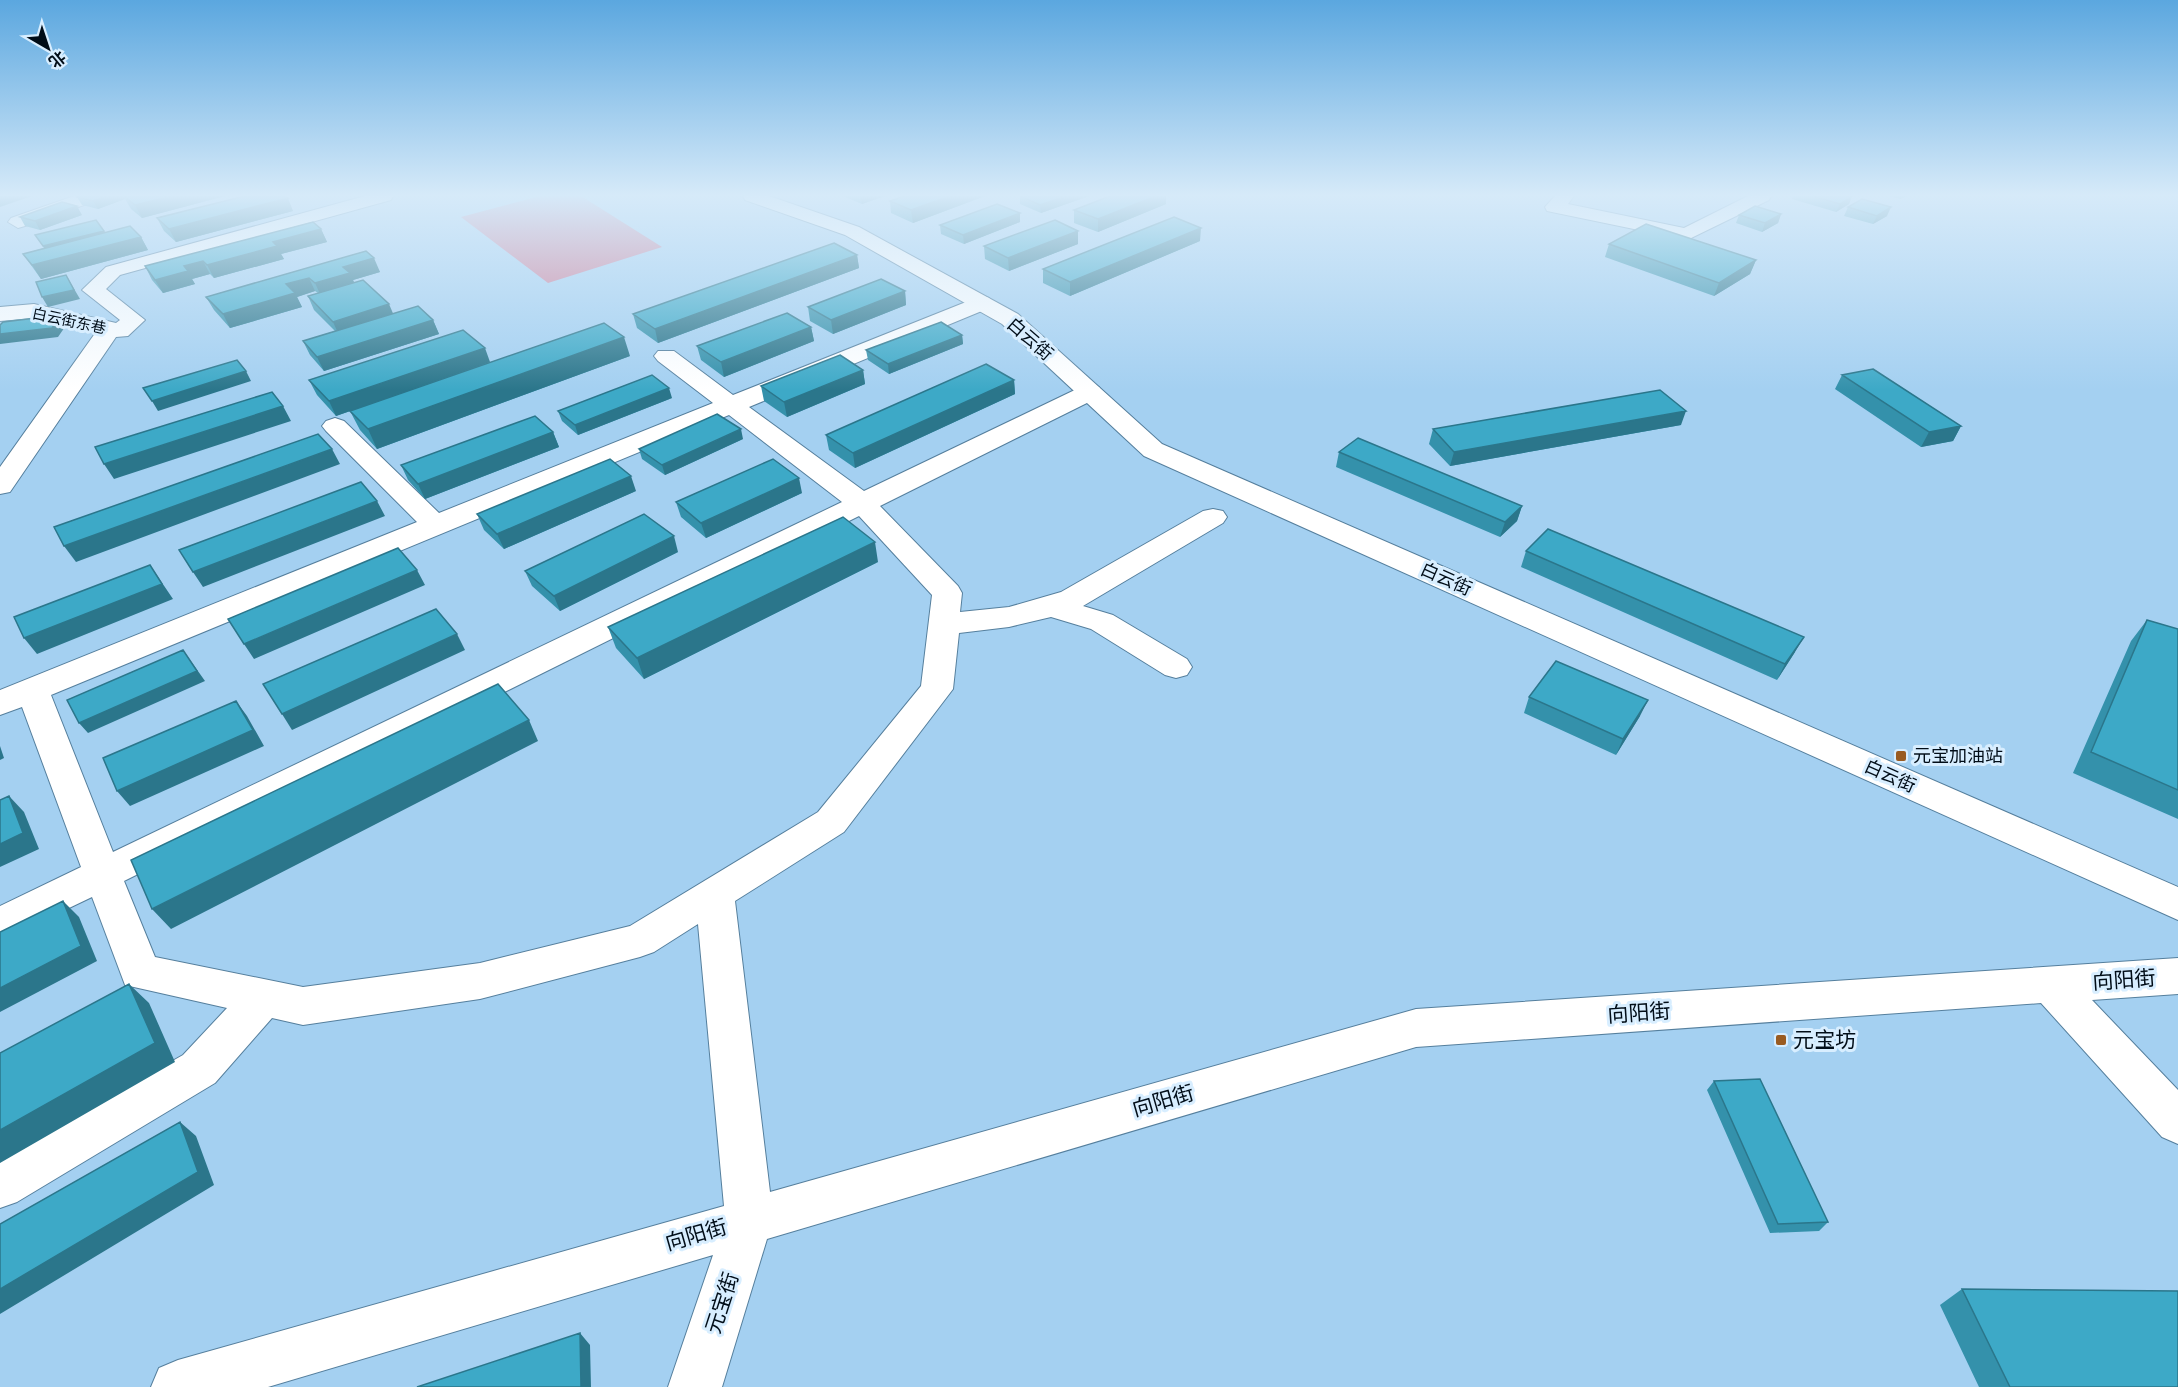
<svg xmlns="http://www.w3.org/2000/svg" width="2178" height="1387" viewBox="0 0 2178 1387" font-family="'Asap Condensed','Noto Sans SC',sans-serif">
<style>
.green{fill:#cf7b96}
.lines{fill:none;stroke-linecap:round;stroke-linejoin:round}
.minor-casing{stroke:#557f9d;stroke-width:2}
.major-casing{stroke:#557f9d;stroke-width:2}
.minor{fill:#fff;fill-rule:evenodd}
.major{fill:#fff;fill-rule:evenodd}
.wall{fill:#3491ab}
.shaded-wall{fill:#2b768b}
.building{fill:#3da9c7;stroke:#2b768b;stroke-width:1.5}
.poi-dot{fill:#995b21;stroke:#d8eeff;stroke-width:2}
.labels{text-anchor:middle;stroke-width:6;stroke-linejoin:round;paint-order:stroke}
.far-street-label{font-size:15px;fill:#010d18;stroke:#d8eeff}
.street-label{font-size:18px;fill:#010d18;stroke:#d8eeff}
.poi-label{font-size:18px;fill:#010d18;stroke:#d8eeff;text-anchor:start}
.near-street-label{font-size:21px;fill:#010d18;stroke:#d8eeff}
.near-poi-label{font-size:21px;fill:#010d18;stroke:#d8eeff;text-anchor:start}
</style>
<rect width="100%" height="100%" fill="#a4d0f1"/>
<!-- green -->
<path class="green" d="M540 196H581L662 247 548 283 461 217Z"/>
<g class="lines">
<!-- minor casing -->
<g class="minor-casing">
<path id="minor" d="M74 196H100L98 200 25 226 18 228 8 222 11 218Z
M365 196H393L391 200 120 275 106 289 145 320 128 336 116 337 10 492 0 494V467L96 332 34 318 0 321V307L34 304 116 323 120 320 82 290 106 267Z
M1555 196H1574L1568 204 1684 228 1748 196H1771L1769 200 1687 240 1547 211 1545 207Z
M981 296 989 298 992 303 989 308 749 407 864 491 1081 387 1090 385 1099 387 1102 392 1099 397 880 506 958 586 962 593 960 612 1009 607 1061 592 1203 511 1213 509 1223 511 1227 517 1223 523 1083 606 1113 615 1187 659 1192 667 1187 675 1176 678 1165 675 1091 629 1051 617 1009 627 959 633 953 689 844 832 735 901 770 1192 1416 1009 2178 958V994L2092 1000 2178 1090V1144L2162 1137 2041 1003 1416 1047 767 1239 722 1387H668L713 1255 268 1387H151L159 1368 178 1360 724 1206 698 924 654 952 640 957 480 999 303 1025 272 1018 215 1083 17 1202 0 1208V1159L183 1055 227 1008 125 985 92 897 0 941V906L81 867 22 707 0 715V690L417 522 326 431 322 426 326 421 335 418 344 421 439 513 713 403 658 361 654 356 658 351H674L733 395ZM729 415 842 502 113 852 51 695ZM859 516 932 595 921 686 818 812 630 926 480 963 303 987 155 957 124 881Z"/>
</g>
<!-- major casing -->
<g class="major-casing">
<path id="major" d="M743 196H769L859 227 1018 314 1162 444 2178 887V920L1144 456 1002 324 845 235 745 200Z"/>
</g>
<!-- minor -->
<use href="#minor" class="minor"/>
<!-- major -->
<use href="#major" class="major"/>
</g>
<!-- wall -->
<path class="wall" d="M80 196H225L142 218 131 209 125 199 98 209 82 205 77 197Z
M843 196H885L862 204Z
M904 196H985L913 223 891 213 890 201Z
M1020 196H1089L1041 213 1020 204Z
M1110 196H1166V204L1098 232 1074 223V210Z
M1793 196H1851L1849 204 1836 212 1792 199Z
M1889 196H1907L1900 199Z
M1848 207 1887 216 1873 224 1844 216Z
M293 211 176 242 164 231 157 218Z
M1781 214 1778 223 1762 232 1736 223 1739 215Z
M82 215 40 230 25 226 20 217Z
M1020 222 964 244 941 234 940 225Z
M321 229 327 242 281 254 284 259 214 278 210 274 192 279 195 284 163 293 152 280 145 266Z
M105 233 141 237 148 250 41 279 23 254 44 248 35 235Z
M1200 241 1070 296 1043 283V269Z
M1078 244 1009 271 985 259 984 246Z
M1609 244 1756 260 1750 274 1714 296 1605 257Z
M366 251 380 272 353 280 354 283 393 314 433 320 439 334 324 371 310 355 303 341 335 331 314 310 308 296 318 293 315 291 297 297 302 307 230 328 214 310 206 297Z
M857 255 859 268 658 343 637 328 633 314Z
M905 291 906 305 833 334 810 321 808 307Z
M811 327 814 341 724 377 701 360 697 346Z
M962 335 963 344 889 374 868 360 866 350Z
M630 356 377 449 360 430 350 411 466 370 336 416 317 395 309 380 490 362Z
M863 370 865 384 787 417 764 401 761 386Z
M1842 375 1961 426 1953 441 1921 447 1835 389Z
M1014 380 1015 394 855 468 829 450 826 435Z
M672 398 578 435 562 421 558 411Z
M1681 425 1450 466 1429 444 1433 429Z
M553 432 559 447 425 499 408 480 401 465Z
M743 439 665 475 642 459 639 449Z
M1339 452 1522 506 1517 521 1500 537 1336 467Z
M636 491 504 549 484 530 477 514Z
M802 493 706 538 681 517 676 502Z
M1526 551 1795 652 1777 680 1521 567Z
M678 552 560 611 532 586 525 571Z
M878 562 644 679 616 648 608 627Z
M2147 620 2178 629V819L2073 773 2131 641Z
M1529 697 1640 716 1616 755 1524 713Z
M1714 1081 1828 1222 1819 1231 1770 1233 1707 1090Z
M1962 1289 2178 1387H1979L1940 1305Z"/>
<!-- shaded-wall -->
<path class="shaded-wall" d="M0 196H32L0 207Z
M107 196H135H124L125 199 98 209 93 201Z
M172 196H225L142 218 135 205Z
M860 196H885L862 204Z
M950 196H985L913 223 911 210Z
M1066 196H1089L1041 213 1040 205Z
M1156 196H1166V204L1098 232V219Z
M1852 196 1849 204 1836 212 1840 204Z
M288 198 293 211 176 242 169 229Z
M77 206 82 215 40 230 35 221Z
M1891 207 1887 216 1873 224 1877 216Z
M1020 213V222L964 244 963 235Z
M1781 214 1778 223 1762 232 1765 223Z
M1201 228 1200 241 1070 296V282Z
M321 229 327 242 281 254 284 259 214 278 207 265 273 242Z
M104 231 109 239 48 254 43 246Z
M1078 231V244L1009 271 1008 258Z
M141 237 148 250 41 279 32 265Z
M857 255 859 268 658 343 655 329Z
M374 258 380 272 353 280 356 286 321 296 315 283 343 267Z
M1756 260 1750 274 1714 296 1719 283Z
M203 261 210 274 192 279 195 284 163 293 155 280 184 266Z
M66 275 80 299 48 307 42 297Z
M309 278 315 291 297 297 302 307 230 328 223 314 286 284Z
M905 291 906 305 833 334 831 320Z
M389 304 395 318 339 335 333 322Z
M61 315 67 324 58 337 0 344V334Z
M433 320 439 334 324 371 317 357Z
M811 327 814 341 724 377 721 362Z
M962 335 963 344 889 374 888 364Z
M624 337 630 356 377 449 368 429Z
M485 348 490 362 336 416 329 401Z
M863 370 865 384 787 417 784 402Z
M246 371 251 381 158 411 152 401Z
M1014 380 1015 394 855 468 853 453Z
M669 388 672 398 578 435 575 425Z
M283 406 291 421 114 479 104 464Z
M1686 411 1681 425 1450 466 1454 452Z
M1961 426 1953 441 1921 447 1929 432Z
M741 429 743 439 665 475 662 465Z
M553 432 559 447 425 499 418 484Z
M332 449 340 464 76 562 64 546Z
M631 476 636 491 504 549 497 534Z
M799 478 802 493 706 538 701 523Z
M377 501 385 516 203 587 193 572Z
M1522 506 1517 521 1500 537 1505 522Z
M674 536 678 552 560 611 554 596Z
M875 542 878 562 644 679 637 658Z
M150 565 173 599 37 654 24 638Z
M417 570 425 585 254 659 244 644Z
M457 634 465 650 292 730 282 714Z
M1804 637 1795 652 1777 680 1785 664Z
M183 650 205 681 88 733 79 723Z
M1648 700 1640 716 1616 755 1623 739Z
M236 701 247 716 264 746 130 806 117 791Z
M529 720 538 741 171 929 152 909Z
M0 746 4 758 0 760Z
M9 796 24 812 39 849 0 867V844Z
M63 901 79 917 97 961 0 1012V988Z
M129 984 149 1003 175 1062 0 1163V1130Z
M180 1122 196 1136 214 1185 0 1314V1289Z
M580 1333 590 1345 591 1387H581Z"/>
<!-- building -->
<path class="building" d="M80 196H107L93 201 77 197Z
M124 196H172L135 205Z
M245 196H284L288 198 169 229 157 218Z
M904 196H950L911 210 890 201Z
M1020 196H1066L1040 205Z
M1110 196H1156L1098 219 1074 210Z
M1812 196H1852L1840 204Z
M1862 199 1891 207 1877 216 1848 207Z
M62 202 77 206 35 221 20 217Z
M997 204 1020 213 963 235 940 225Z
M1755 206 1781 214 1765 223 1739 215Z
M1174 217 1201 228 1070 282 1043 269Z
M96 220 104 231 43 246 35 235Z
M1055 220 1078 231 1008 258 984 246Z
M313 222 321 229 273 242 277 246 207 265 203 261 184 266 188 271 155 280 145 266Z
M1646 224 1756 260 1719 283 1609 244Z
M130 226 141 237 32 265 23 254Z
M834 243 857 255 655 329 633 314Z
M366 251 374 258 343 267 350 273 315 283 309 278 286 284 295 293 223 314 206 297Z
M66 275 74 290 42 297 36 282Z
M881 279 905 291 831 320 808 307Z
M363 280 389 304 333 322 308 296Z
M418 306 433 320 317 357 303 341Z
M787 313 811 327 721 362 697 346Z
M61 315 52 328 0 334V325L3 322Z
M941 322 962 335 888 364 866 350Z
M604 323 624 337 368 429 350 411Z
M463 330 485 348 329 401 309 380Z
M840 355 863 370 784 402 761 386Z
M237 360 246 371 152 401 143 388Z
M986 364 1014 380 853 453 826 435Z
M1873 369 1961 426 1929 432 1842 375Z
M652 375 669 388 575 425 558 411Z
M1660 390 1686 411 1454 452 1433 429Z
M272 392 283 406 104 464 95 447Z
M717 414 741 429 662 465 639 449Z
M535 416 553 432 418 484 401 465Z
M318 434 332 449 64 546 54 527Z
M1358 438 1522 506 1505 522 1339 452Z
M610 459 631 476 497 534 477 514Z
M773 459 799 478 701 523 676 502Z
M361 482 377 501 193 572 179 550Z
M644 514 674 536 554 596 525 571Z
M843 517 875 542 637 658 608 627Z
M1548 529 1804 637 1785 664 1526 551Z
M398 548 417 570 244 644 228 619Z
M150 565 162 584 24 638 14 617Z
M436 609 457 634 282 714 263 684Z
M2147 620 2178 629V790L2091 752Z
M183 650 197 671 79 723 67 700Z
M1556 661 1648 700 1623 739 1529 697Z
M498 684 529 720 152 909 131 860Z
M236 701 253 730 117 791 103 758Z
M9 796 23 833 0 844V800Z
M63 901 81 946 0 988V932Z
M129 984 155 1043 0 1130V1053Z
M1760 1079 1828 1222 1778 1224 1714 1081Z
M180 1122 198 1172 0 1289V1224Z
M1962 1289 2178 1291V1387H2010Z
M580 1333 581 1387H417Z"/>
<!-- sky -->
<linearGradient id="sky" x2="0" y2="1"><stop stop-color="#5ba7df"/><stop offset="0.5" stop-color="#d6eaf9"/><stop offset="1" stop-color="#d6eaf9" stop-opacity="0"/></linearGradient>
<rect width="2178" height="390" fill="url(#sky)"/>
<!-- markers -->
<g class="poi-dot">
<rect x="1895" y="750" width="12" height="12" rx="3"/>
<rect x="1775" y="1034" width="12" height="12" rx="3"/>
</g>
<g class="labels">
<!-- far-street labels -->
<g class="far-street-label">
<text transform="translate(69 321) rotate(12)" y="5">白云街东巷</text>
</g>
<!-- street labels -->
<g class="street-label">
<text transform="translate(1030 339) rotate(41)" y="6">白云街</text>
<text transform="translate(1446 579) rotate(24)" y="6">白云街</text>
<text transform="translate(1890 776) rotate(24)" y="6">白云街</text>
</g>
<!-- poi labels -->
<g class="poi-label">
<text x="1913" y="762">元宝加油站</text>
</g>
<!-- near-street labels -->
<g class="near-street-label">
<text transform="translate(2124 980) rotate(-4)" y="7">向阳街</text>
<text transform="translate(1639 1013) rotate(-4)" y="7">向阳街</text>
<text transform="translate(1163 1101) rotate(-16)" y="7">向阳街</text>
<text transform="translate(696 1235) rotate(-16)" y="7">向阳街</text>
<text transform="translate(722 1303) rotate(-72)" y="7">元宝街</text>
</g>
<!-- near-poi labels -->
<g class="near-poi-label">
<text x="1793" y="1047">元宝坊</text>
</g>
</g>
<!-- north arrow -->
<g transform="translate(48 48) rotate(141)" stroke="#d8eeff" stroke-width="4.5" paint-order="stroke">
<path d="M0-4.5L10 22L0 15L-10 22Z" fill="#010d18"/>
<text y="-9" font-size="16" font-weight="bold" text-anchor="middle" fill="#010d18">北</text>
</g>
</svg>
